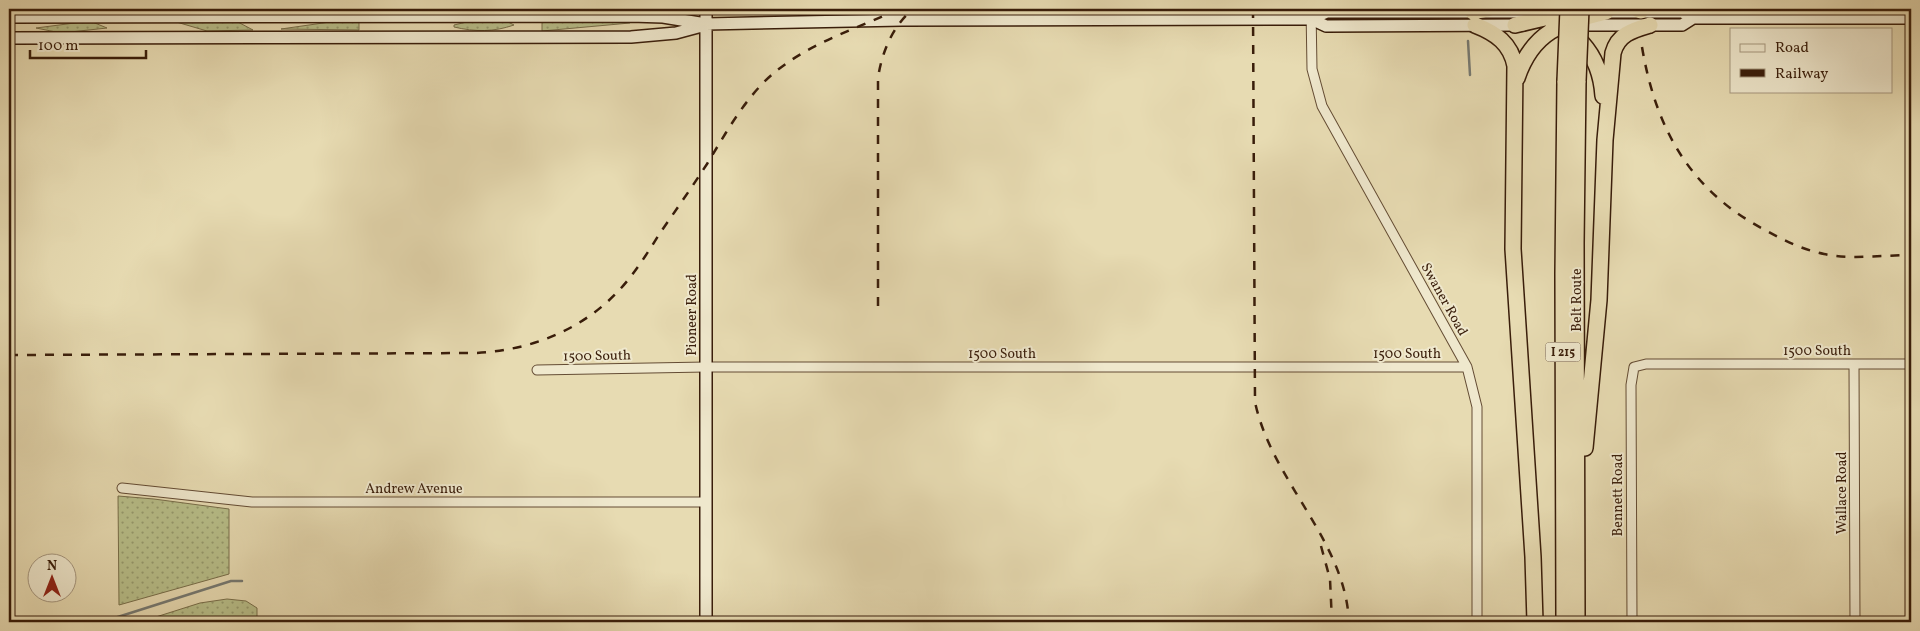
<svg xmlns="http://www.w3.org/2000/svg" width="1920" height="631" viewBox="0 0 1920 631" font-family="Vollkorn,serif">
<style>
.grass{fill:url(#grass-dots);stroke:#786e4a}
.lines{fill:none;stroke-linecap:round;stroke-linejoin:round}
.stream{stroke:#767a73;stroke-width:2.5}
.street-casing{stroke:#644c34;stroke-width:11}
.secondary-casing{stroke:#391d0a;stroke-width:14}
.highway-casing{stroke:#391d0a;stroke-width:18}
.street{stroke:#efe8cd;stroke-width:9}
.secondary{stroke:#efe8cd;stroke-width:11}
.highway{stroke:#e7dbb2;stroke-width:15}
.rail{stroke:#391d0a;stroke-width:2.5;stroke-dasharray:9 9;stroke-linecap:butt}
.highway-bridge-casing{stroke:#391d0a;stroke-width:18;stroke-linecap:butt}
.highway-bridge{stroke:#e7dbb2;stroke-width:15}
.labels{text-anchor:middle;stroke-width:4;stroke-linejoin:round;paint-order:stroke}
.shield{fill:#efe8cd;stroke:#705a44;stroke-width:1}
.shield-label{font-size:12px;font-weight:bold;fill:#391d0a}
.street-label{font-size:14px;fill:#391d0a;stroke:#efe8cd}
</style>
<defs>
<pattern id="grass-dots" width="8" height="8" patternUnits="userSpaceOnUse" patternTransform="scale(1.25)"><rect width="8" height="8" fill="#b8bf8a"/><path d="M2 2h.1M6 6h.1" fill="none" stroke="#979b6f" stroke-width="1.8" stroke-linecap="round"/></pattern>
</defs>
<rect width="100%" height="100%" fill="#e7dbb2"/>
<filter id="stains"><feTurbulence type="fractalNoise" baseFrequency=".004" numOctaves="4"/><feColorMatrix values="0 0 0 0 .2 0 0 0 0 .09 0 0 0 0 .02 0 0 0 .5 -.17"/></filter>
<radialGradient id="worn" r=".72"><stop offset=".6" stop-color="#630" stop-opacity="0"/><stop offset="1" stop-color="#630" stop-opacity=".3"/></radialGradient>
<!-- grass -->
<path class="grass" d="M542 20H629L630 23 542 31Z
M90 21 107 28 61 33 36 28Z
M173 21H236L253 30 207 31Z
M337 21H359V30L281 29Z
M471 21H506L514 25C494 32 475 32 454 27V25Z
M118 496 154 499 229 509V574L119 605Z
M227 599 246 601 257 608V622H140L200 603Z"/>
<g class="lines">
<!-- stream -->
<path class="stream" d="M1468 41 1470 75
M102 622 231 581H242"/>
<!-- street casing -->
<g class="street-casing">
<path id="street" d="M1311 9 1312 69 1322 106 1467 367 1477 407V622
M1854 364 1855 622
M537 370 706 367H1467
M122 488 252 502H706
M1632 622 1631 385 1634 367 1646 364H1911"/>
</g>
<!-- secondary casing -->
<g class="secondary-casing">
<path id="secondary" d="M1598 12H1682L1693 18H1911
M9 17 631 16 663 17 706 24 902 20 1311 19 1327 12H1575
M1311 19 1326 26 1523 25
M1574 25H1682L1693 18
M9 38 631 37 676 33 702 26
M706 622V9"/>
</g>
<!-- highway casing -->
<g class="highway-casing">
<path id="highway" d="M1637 9 1641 11
M1473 12 1488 9
M1535 12C1574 30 1600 50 1603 96
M1475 25C1496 33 1511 44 1515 66L1513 249 1533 557 1535 622
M1515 25 1549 17
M1517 78C1533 31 1561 23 1606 12
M1585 448 1599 300 1605 140 1613 53C1618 34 1633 30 1650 25
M1564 622 1563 274 1565 81
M1577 622 1576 243 1578 81"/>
</g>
<!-- street -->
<use href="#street" class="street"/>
<!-- secondary -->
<use href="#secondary" class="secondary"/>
<!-- highway -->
<use href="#highway" class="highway"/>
<!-- rail -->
<path class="rail" d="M1253 9 1255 402C1272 482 1345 539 1349 622
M1642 47C1656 130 1691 192 1767 231 1785 241 1804 250 1824 254 1851 260 1883 255 1911 255
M878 306V78C882 51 893 26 913 9
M9 355 476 353C535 350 590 327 628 280 640 265 650 249 660 233 676 210 692 187 707 164 724 136 740 107 763 83 801 45 852 31 899 9
M1321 546 1330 579 1332 622"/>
<!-- highway-bridge casing -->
<g class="highway-bridge-casing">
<path id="highway-bridge" d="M1565 81 1568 9
M1578 81 1581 9"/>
</g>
<!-- highway-bridge -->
<use href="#highway-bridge" class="highway-bridge"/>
</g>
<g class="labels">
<!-- shield labels -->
<rect class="shield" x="1545.5" y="342.5" width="35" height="19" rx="4"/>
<g class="shield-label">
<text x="1563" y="356">I 215</text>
</g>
<!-- street labels -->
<g class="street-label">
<text transform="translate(1445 299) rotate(61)" y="5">Swaner Road</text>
<text transform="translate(1576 300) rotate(-90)" y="5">Belt Route</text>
<text transform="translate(691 315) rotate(-90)" y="5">Pioneer Road</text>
<text x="1817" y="355">1500 South</text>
<text x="1002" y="358">1500 South</text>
<text x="1407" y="358">1500 South</text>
<text transform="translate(597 355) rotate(-1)" y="5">1500 South</text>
<text x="414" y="493">Andrew Avenue</text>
<text transform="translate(1841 493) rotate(-90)" y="5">Wallace Road</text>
<text transform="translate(1617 495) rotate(-90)" y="5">Bennett Road</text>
</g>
</g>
<!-- margin -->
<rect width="1920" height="631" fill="none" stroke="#e7dbb2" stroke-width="30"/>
<rect x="10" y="10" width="1900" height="611" fill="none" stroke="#391d0a" stroke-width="2.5"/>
<rect x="15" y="15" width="1890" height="601" fill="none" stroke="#391d0a"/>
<!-- legend -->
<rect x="1730" y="28" width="162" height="65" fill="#efe8cd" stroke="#a6977f"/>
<rect x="1740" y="44" width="25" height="8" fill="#efe8cd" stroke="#a6977f"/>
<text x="1775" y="52" font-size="15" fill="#391d0a">Road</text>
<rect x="1740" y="69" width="25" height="8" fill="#391d0a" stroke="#a6977f"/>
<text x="1775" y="78" font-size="15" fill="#391d0a">Railway</text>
<!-- north arrow -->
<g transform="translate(52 578)"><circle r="24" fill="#efe8cd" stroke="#a6977f"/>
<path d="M0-4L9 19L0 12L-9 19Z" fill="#8f2418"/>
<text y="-8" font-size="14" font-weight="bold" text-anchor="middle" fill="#391d0a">N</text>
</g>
<!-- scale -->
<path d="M30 50v8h116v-8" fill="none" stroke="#391d0a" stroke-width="2.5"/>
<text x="38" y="50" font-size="15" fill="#391d0a" stroke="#efe8cd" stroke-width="4" paint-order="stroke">100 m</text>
<rect width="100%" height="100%" filter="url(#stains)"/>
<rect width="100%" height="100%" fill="url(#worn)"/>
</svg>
